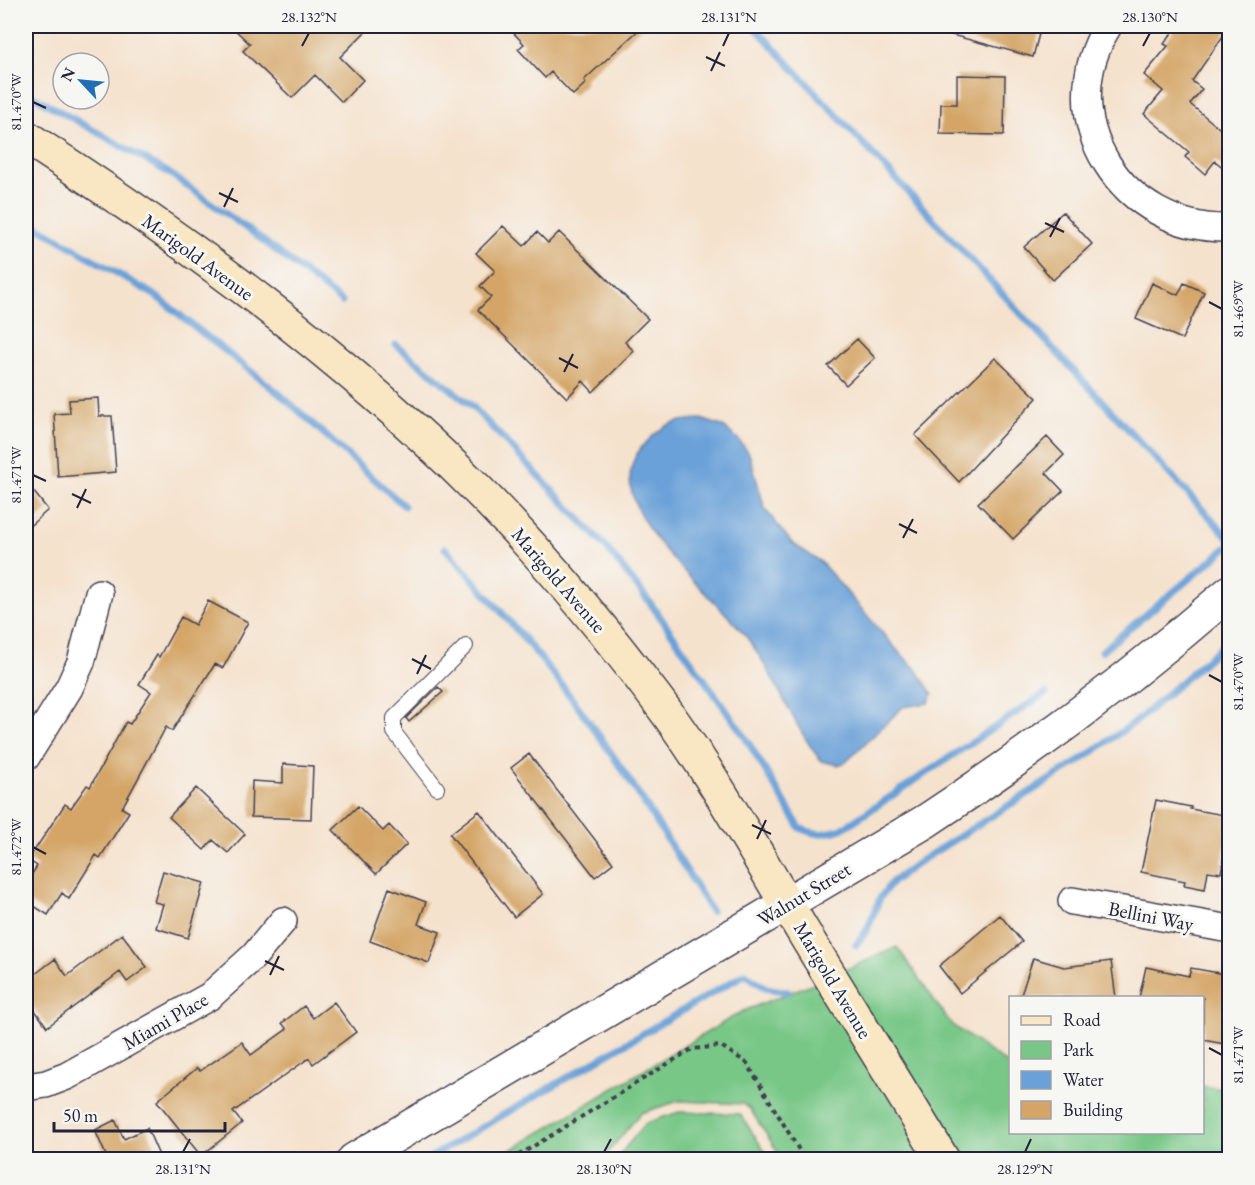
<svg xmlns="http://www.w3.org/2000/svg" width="1255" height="1185" viewBox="0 0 1255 1185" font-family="'EB Garamond',serif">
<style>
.green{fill:#78c787;stroke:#4d7461;stroke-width:1.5}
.water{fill:#6aa1d8;stroke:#46628a;stroke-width:1.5}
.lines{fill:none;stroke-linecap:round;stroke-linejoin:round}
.stream{stroke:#6aa1d8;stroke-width:7}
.building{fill:#d4a566}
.service-casing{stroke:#423f51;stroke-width:16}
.minor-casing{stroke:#423f51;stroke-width:30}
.tertiary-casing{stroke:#423f51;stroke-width:36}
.secondary-casing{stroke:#423f51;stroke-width:36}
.path{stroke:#423f51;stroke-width:4;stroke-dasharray:4.5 4.5;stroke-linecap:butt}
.service{stroke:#fff;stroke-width:14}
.minor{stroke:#fff;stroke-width:27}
.tertiary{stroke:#fff;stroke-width:33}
.secondary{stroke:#f9e7c3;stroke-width:33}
.ticks{fill:none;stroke:#22223b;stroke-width:2}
.labels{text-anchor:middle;stroke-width:6;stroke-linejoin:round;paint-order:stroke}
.street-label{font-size:20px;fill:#22223b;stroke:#f6f6f2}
.neatline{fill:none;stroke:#22223b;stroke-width:2}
.ticks-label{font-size:15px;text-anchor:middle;fill:#22223b}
</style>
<rect width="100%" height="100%" fill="#f6f6f2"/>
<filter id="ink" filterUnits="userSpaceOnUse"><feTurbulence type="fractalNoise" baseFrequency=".0167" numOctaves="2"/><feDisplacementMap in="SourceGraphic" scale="12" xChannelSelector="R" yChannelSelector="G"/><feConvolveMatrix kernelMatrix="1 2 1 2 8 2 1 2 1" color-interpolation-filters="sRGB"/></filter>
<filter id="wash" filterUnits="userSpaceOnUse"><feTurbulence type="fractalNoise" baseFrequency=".008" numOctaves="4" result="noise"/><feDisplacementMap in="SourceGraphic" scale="24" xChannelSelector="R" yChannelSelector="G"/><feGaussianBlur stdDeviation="1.35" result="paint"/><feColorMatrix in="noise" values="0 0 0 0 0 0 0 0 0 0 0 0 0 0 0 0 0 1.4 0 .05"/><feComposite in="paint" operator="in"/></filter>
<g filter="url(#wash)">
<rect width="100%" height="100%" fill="#f5e2cd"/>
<!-- green -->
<path class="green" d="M897 947 951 1024 1010 1066V1132H1202L1203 1086 1229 1090V1159H957L842 971Z
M819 981 928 1159H782L750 1109 743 1104 679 1101 641 1113 602 1159 494 1160 741 1012Z
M679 1112 740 1114 770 1159H616L646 1123Z"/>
<!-- water -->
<path class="water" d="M701 419 722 426 738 439 749 453 765 509 792 543 821 562 898 651 915 668 933 694 928 703 903 707 846 762 838 765 821 761C792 724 776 677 748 639 717 596 591 506 642 447 661 425 673 420 701 419Z"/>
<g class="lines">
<!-- stream -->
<path class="stream" d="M754 26 1230 539
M26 92 169 173 257 236 342 302
M26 220 156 296 282 396 404 506
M396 345 472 406 605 546 651 604 745 737 800 828C816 836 825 834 842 829L1046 693
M445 548C484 592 524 636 560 683 616 755 664 833 711 911
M1102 651 1230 545
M856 945 867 930 880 898 892 882 922 860 1084 758 1139 719 1230 639
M426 1160 745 974 766 988 788 992"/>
</g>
<g id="blocks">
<!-- building -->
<path class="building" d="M231 26H371L340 57 363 80 342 102 315 75 292 98 243 51 250 44Z
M507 26H643L584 80 586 83 573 95 551 72 545 78 518 49 524 44Z
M938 26H1030L1028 31 1039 34 1033 57 937 31Z
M1177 26H1230L1192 81 1202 89 1190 104 1230 137V173L1215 161 1205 174 1185 157 1189 152 1144 114 1163 91 1144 75 1168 46 1164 44Z
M957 75 1005 76 1004 135 940 134 941 104H957Z
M1063 212 1092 244 1053 280 1024 247Z
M503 226 524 246 537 232 548 243 559 232 648 319 625 342 634 351 593 392 583 381 567 398 478 310 491 297 480 286 495 271 476 253Z
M1152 283 1178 295 1184 283 1204 292 1182 339 1136 319Z
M857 339 875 358 846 385 828 366Z
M995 358 1037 398 959 482 915 435Z
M98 398 99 416H112L116 472 58 477 54 414 70 413 69 400Z
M1047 437 1064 455 1046 473 1063 491 1013 539 978 503Z
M26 482 48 510 26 529Z
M208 601 248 622 223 668 215 664 172 731 166 727 122 808 129 812 100 858 96 855 69 899 62 893 48 915 26 901V884L37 866 28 860 65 804 71 808 87 785 90 787 126 722 130 724 151 692 139 684 157 655 159 657 181 617 195 625Z
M438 687 443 692 409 722 406 718Z
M529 754 613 863 595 877 511 768Z
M283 764 313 766 311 819 251 817 252 781 283 783Z
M196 788 245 834 228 853 213 840 204 850 169 817Z
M1156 800 1191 807 1190 809 1230 816 1221 873 1208 871 1205 889 1184 885 1185 881 1141 872Z
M358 806 383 831 389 825 407 844 376 874 333 830Z
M479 811 543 894 514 917 450 834Z
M163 871 204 883 188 938 156 928 163 904 154 902Z
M389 888 426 902 418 924 440 932 429 963 370 941Z
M1000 915 1022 942 960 993 939 966Z
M122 934 147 967 127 982 120 972 47 1027 26 998V981L55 959 67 976Z
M1033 958 1064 967 1111 961 1116 998H1020Z
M1146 967 1189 976 1191 968 1230 975V1045L1203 1040V998H1139Z
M334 1002 356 1032 313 1064 309 1058 233 1112 242 1123 201 1156 157 1101 197 1068 200 1071 242 1042 251 1055 287 1029 282 1023 304 1006 313 1018Z
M115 1120 124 1139 147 1128 161 1160H108L95 1130Z"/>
</g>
</g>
<g filter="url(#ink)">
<use href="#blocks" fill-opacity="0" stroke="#423f51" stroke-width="1.5"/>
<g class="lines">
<!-- service casing -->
<g class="service-casing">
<path id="service" d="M437 788 394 732V718L466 646"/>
</g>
<!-- minor casing -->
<g class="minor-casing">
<path id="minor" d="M1108 26C1050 119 1122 231 1230 228
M26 757 69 688 81 662 99 593
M1072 901 1230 929
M26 1087 46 1084 67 1076 210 996 254 956 283 921"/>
</g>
<!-- tertiary casing -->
<g class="tertiary-casing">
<path id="tertiary" d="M354 1160 926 821C1033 751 1133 676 1230 592"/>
</g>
<!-- secondary casing -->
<g class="secondary-casing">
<path id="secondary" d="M26 137C185 240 342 354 477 489 543 555 603 628 659 702 707 766 745 834 786 903 837 989 891 1074 943 1160"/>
</g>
<!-- path -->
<path class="path" d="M511 1160 692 1049 721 1046 747 1063 805 1160"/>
<!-- service -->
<use href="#service" class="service"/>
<!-- minor -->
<use href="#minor" class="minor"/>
<!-- tertiary -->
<use href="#tertiary" class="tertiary"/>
<!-- secondary -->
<use href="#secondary" class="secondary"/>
</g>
</g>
<!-- ticks -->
<path class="ticks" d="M302 46 309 33M723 46 729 33M1143 46 1150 33M706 57 725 66M711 71 720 52M33 102 46 108M219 193 238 202M224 207 233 188M1045 223 1064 232M1050 237 1060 218M1209 302 1222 309M559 358 578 368M564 372 573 354M33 475 46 481M72 494 91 503M77 508 86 489M899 524 917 533M903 538 913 519M412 659 431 669M417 674 426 655M1209 675 1222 682M752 825 771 834M757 839 766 820M33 847 46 854M265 961 284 970M270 975 279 956M1209 1048 1222 1055M183 1152 190 1139M604 1152 611 1139M1025 1152 1031 1139"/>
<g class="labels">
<!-- street labels -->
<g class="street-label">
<text transform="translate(198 257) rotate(36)" y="7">Marigold Avenue</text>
<text transform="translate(559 580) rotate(49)" y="7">Marigold Avenue</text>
<text transform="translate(804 894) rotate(-31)" y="7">Walnut Street</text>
<text transform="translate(1151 916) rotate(11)" y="7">Bellini Way</text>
<text transform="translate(833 980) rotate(59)" y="7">Marigold Avenue</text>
<text transform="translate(165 1021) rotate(-30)" y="7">Miami Place</text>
</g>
</g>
<!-- margin -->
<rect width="1255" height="1185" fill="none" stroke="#f6f6f2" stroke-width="66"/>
<!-- legend -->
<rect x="1009" y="996" width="195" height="138" fill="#f6f6f2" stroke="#a1a1a9" stroke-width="1.5"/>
<rect x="1021" y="1016" width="30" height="9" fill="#f9e7c3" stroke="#a1a1a9" stroke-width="1.5"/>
<text x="1063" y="1026" font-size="18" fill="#22223b">Road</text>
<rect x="1021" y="1041" width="30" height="18" fill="#78c787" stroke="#a1a1a9" stroke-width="1.5"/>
<text x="1063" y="1056" font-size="18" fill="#22223b">Park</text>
<rect x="1021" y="1071" width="30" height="18" fill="#6aa1d8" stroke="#a1a1a9" stroke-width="1.5"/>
<text x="1063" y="1086" font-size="18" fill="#22223b">Water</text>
<rect x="1021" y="1101" width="30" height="18" fill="#d4a566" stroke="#a1a1a9" stroke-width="1.5"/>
<text x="1063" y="1116" font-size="18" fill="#22223b">Building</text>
<!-- north arrow -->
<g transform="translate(81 81) rotate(296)"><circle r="28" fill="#f6f6f2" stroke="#a1a1a9" stroke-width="1.5"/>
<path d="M0-4.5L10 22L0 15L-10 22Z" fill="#1f6fb2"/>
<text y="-9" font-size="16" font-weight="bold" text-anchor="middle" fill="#22223b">N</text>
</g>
<!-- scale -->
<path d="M54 1122v9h171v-9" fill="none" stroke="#22223b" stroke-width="3"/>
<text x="63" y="1122" font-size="18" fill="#22223b" stroke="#f6f6f2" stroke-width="4.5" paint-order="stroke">50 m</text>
<rect x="33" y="33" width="1189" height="1119" class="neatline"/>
<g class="ticks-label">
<text x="309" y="22">28.132°N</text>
<text x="729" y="22">28.131°N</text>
<text x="1150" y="22">28.130°N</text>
<text transform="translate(16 102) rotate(-90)" y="5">81.470°W</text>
<text transform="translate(1238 309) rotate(-90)" y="5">81.469°W</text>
<text transform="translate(16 475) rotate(-90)" y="5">81.471°W</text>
<text transform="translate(1238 682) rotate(-90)" y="5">81.470°W</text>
<text transform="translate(16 847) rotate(-90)" y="5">81.472°W</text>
<text transform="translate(1238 1055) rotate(-90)" y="5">81.471°W</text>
<text x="183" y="1174">28.131°N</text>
<text x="604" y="1174">28.130°N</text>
<text x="1025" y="1174">28.129°N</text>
</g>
</svg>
